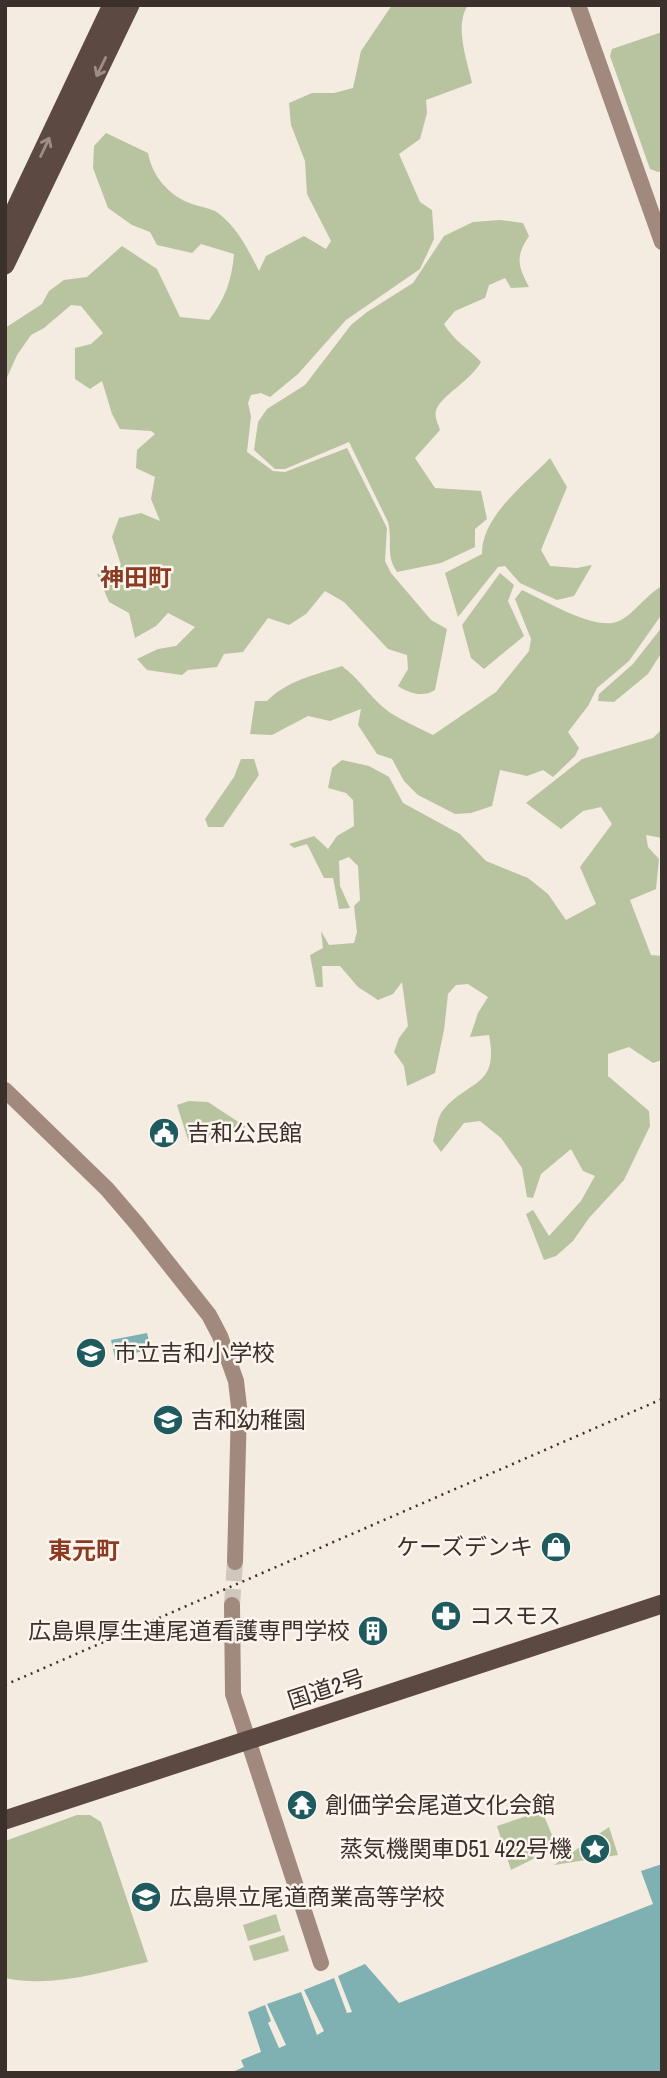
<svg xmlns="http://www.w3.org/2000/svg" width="667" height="2078" viewBox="0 0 667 2078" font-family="'Archivo Narrow','Noto Sans JP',sans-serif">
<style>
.green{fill:#b8c4a0}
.water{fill:#7fb0b2}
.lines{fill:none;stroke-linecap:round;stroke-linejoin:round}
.secondary-tunnel{stroke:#cfc6bd;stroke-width:16;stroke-dasharray:16 8;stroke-linecap:butt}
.secondary{stroke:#a18a7d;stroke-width:16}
.highway{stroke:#5c4a42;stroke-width:19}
.rail{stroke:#3b302b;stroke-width:2.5;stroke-dasharray:2 5;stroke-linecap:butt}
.oneway{stroke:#9c8e87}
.labels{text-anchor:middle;stroke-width:5;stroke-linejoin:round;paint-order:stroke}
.poi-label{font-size:23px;fill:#3b302b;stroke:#fbf5ee;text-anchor:start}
.street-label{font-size:23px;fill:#3b302b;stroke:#fbf5ee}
.neighbourhood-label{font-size:24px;font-weight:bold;fill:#8c3b22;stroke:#fbf5ee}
</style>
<rect width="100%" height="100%" fill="#f4ebe1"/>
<!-- green -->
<path class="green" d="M392 5H468C454 26 467 60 472 83L426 100 427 113 420 139 399 154 420 202 432 210 434 239 420 269 346 320 298 374 270 397 261 393 251 395 248 403 251 416 247 452 273 471 285 472 347 448 387 528 385 561 391 573 431 620 447 629 435 690C423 698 409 693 398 686L408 669 407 655 388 649 344 602 325 591 306 614 289 625 268 618 243 652 224 654 217 667 188 670 182 675 147 670 137 659 158 649 176 646 195 627 168 613 156 626 135 638 129 613 109 602 97 574 121 565 112 537 119 518 141 513 160 521 151 499 155 477 136 468 137 450 155 434 151 431 120 429 112 414 102 381 90 389 75 379V348L91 344 103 333 81 306 71 305 44 328 31 335 17 355 5 382V328L42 304 49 291 64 280 87 277 122 246 157 269 180 317 209 320C225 299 232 280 234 254L201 244 192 253 157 245 150 232 132 225 108 208 93 168 94 146 106 133 148 153C152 176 169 196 192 204 200 207 211 208 218 213 238 228 248 250 259 271L266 256 304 236 326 249 331 241 307 194 305 161 291 125 289 103 312 93H334L353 88 361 51Z
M662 32V171L658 172 650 169 610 56 612 49Z
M500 220 523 223 529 236C515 257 518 266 529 287L511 288 505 278 489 285 485 298 455 311 444 324C453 340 469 349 481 362 470 381 444 394 437 408 433 415 438 423 440 430L415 458 435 488 481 491 487 519 475 529V547L441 563 397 572C385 555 393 542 388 522L349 442 285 469H275L254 450 258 422 267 409 305 385 351 325 367 312 413 283 444 236 473 222Z
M550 458 567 487 541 550 550 566 577 568 592 565 574 596 557 600 537 591 520 583 505 566 498 567 458 617 445 573 482 554C481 517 526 483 550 458Z
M500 573 514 585 508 601 524 636 484 669 471 658 462 625Z
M662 586V614L629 661 597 688 588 706 568 732 579 748 575 756 553 777 543 770 527 776 500 770 492 806 471 813 455 814 418 795 404 781 392 759 377 754 358 725 361 709 330 721 308 716 272 735 250 734 255 701H267C288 680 315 675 342 666 361 680 371 699 389 712 403 721 419 728 433 735L496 692 529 651 531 639 515 599 522 590C544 600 596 632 619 621 633 615 647 594 662 586Z
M662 627V652L648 674 614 702 598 701 599 694 633 664Z
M662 729V838L646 835 648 847 659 859 656 889 630 900 651 955 662 956V1060L653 1063 629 1047 608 1054V1076L649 1111 650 1126 624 1180 589 1218 573 1241 556 1256 544 1260 526 1214 533 1210 549 1236 581 1201 595 1176 583 1171 571 1149 541 1174 533 1198 527 1197 522 1168 501 1138 480 1121 464 1123 441 1152 433 1141C436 1132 437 1116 444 1109 470 1079 499 1087 489 1035L470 1037 478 1013 488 997 468 984 456 985 448 994 444 1030 435 1073 407 1086 404 1066 394 1052 399 1038 408 1026 402 982 393 994 378 1000 358 987 340 966H322L323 987H316L310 955 323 948 321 931 329 945 354 943 357 932 354 906 360 900 358 866 349 857 339 861 340 886 350 908 339 909 333 878H324L307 844 294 848 289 844 314 836 328 849 337 836 354 826 353 800 346 793 328 788 332 768 342 760 369 766 389 777 403 803 460 834 486 861 528 878 548 894 566 920 596 904 580 867 612 824 601 807 583 811 561 829 526 803 582 759 653 738Z
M241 759H254L259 775 223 827H208L205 819 234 777Z
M189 1101 208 1102 246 1127 189 1143 177 1105Z
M542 1811 557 1847 511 1870 497 1826Z
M77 1815H90L101 1822 148 1962C100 1972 54 1988 5 1978V1841Z
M609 1827 618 1855 554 1865Z
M276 1914 281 1931 248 1941 243 1925Z
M284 1935 289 1951 254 1961 249 1946Z"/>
<!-- water -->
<path class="water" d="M147 1333 151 1349 115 1358 111 1340Z
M662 1864V2073H230L244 2067 241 2060 261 2052 248 2012 265 2005 271 2021 268 2023 279 2048 286 2045 267 2004 301 1992 317 2035 324 2031 304 1990 334 1978 347 2013 352 2012 338 1976 365 1964 399 2003 653 1904 641 1871Z"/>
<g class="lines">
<!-- secondary-tunnel -->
<path class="secondary-tunnel" d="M232 1605 235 1562"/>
<!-- secondary -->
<path class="secondary" d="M578 5 662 242
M5 1090 107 1189 137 1224 209 1315 220 1336 236 1381 239 1407 235 1562
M232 1605 233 1694 321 1963"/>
<!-- highway -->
<path class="highway" d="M5 231 112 5
M5 265 130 5
M5 1820 662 1604"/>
<!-- rail -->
<path class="rail" d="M5 1685 662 1399"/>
</g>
<!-- one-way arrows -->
<defs><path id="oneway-shaft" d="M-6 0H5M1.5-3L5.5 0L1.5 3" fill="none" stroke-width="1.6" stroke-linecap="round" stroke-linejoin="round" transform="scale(1.75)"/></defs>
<g class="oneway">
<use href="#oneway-shaft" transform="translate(101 67) rotate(116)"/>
<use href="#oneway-shaft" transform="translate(45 147) rotate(-65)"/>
</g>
<!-- icons -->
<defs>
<g id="civic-disc" transform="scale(1.575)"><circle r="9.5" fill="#1f5a5e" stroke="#fbf5ee"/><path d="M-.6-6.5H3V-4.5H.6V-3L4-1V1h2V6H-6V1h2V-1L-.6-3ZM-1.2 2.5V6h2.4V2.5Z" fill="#fff"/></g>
<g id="school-disc" transform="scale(1.575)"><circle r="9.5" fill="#1f5a5e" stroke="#fbf5ee"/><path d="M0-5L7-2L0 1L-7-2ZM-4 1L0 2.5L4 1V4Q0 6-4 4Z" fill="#fff"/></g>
<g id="shop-disc" transform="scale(1.575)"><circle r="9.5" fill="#1f5a5e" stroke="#fbf5ee"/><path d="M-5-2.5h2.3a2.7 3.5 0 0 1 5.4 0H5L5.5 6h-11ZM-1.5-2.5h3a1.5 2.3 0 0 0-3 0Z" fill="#fff"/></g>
<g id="pharmacy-disc" transform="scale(1.575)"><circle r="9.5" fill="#1f5a5e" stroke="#fbf5ee"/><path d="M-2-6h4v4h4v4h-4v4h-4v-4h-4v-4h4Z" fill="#fff"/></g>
<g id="building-disc" transform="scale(1.575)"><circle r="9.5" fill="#1f5a5e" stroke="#fbf5ee"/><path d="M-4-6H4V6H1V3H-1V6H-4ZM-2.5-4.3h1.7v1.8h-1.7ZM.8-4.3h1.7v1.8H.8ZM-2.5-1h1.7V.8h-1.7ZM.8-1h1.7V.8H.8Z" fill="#fff"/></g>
<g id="temple-disc" transform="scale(1.575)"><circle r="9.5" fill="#1f5a5e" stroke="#fbf5ee"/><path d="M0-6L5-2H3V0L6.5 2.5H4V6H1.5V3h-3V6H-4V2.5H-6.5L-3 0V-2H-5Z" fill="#fff"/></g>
<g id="sight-disc" transform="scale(1.575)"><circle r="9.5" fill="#1f5a5e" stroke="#fbf5ee"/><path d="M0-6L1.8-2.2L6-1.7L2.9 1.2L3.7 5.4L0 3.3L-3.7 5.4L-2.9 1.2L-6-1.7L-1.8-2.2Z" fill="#fff"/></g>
</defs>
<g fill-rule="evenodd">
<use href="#civic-disc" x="164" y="1133"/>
<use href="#school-disc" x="91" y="1353"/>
<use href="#school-disc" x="168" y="1420"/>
<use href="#shop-disc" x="556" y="1547"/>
<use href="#pharmacy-disc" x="446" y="1616"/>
<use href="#building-disc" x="373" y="1631"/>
<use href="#temple-disc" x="302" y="1805"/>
<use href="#sight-disc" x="595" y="1849"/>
<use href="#school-disc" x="146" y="1897"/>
</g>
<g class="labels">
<!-- poi labels -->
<g class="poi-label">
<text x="187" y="1141">吉和公民館</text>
<text x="114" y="1361">市立吉和小学校</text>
<text x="191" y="1428">吉和幼稚園</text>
<text x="533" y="1555" text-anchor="end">ケーズデンキ</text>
<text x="469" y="1624">コスモス</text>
<text x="350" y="1639" text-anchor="end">広島県厚生連尾道看護専門学校</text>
<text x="325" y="1813">創価学会尾道文化会館</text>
<text x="572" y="1857" text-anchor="end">蒸気機関車D51 422号機</text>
<text x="169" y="1905">広島県立尾道商業高等学校</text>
</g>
<!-- street labels -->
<g class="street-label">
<text transform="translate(326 1689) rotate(-18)" y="8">国道2号</text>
</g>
<!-- neighbourhood labels -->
<g class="neighbourhood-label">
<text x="136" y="586">神田町</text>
<text x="84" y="1559">東元町</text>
</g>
</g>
<!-- border -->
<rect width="667" height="2078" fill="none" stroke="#3b302b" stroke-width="14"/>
</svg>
